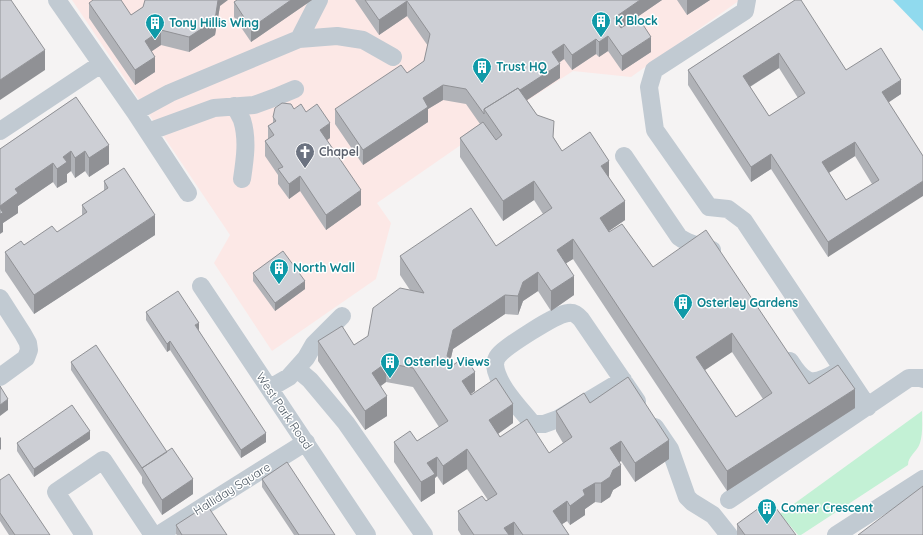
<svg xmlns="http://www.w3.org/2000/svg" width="923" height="535" viewBox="0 0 923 535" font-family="Quicksand,sans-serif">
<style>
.medical{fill:#fce8e6}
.green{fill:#c3f1d5}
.water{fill:#90daee}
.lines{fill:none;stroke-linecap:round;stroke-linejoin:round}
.minor{stroke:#c1cad2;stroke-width:18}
.wall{fill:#b0b2b7;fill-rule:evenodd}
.shaded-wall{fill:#909195}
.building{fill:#cdcfd5;stroke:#909195;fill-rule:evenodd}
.labels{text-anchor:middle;stroke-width:3;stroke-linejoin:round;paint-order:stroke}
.culture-label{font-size:12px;font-weight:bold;fill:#0d838f;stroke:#fff;text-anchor:start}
.worship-label{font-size:12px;font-weight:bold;fill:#5b616d;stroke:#fff;text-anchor:start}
.street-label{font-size:12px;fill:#4a5661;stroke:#fff}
</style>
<rect width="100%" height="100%" fill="#f5f3f3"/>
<!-- medical -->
<path class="medical" d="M72 0H740L631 77 573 71 484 129 377 203 391 223 376 279 272 351 214 263 230 235Z"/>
<!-- green -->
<path class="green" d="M922 411C922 422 923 434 920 443 917 452 908 456 908 465L801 535H798L780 514Z"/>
<!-- water -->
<path class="water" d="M893 0H923V31Z"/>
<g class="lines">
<!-- minor -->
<path class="minor" d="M57 0 135 112 188 193
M747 0 745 11 654 70 649 87 655 130 709 207 728 209 744 221 868 407
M299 39 319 0
M234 106C237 110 240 115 242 120 248 139 245 159 242 179
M135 112 170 93 299 39 337 36 363 40 393 57
M0 131 101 64
M148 132 214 108 254 105 276 97 295 89
M624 156 679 237C689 245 701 245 712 250
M201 286 367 535
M0 298 23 334 28 343 29 350 26 358 0 377
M790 361C804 383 811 387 835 373
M297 369 310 380 346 423 424 535
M623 380 558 419 544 424H536L531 422C519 407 497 385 495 365 495 363 496 358 498 356 505 347 556 314 568 313 574 312 577 315 581 319L637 401
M270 388 289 377 306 358 314 344 342 316
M655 427 670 449 687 497 692 502 713 515 729 535
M729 500 909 378H922L923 379
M84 535 56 492 103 460 153 535
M158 535 306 442
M836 535 923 479"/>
</g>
<!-- wall -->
<path class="wall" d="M237 0H312L251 42 234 17V2Z
M355 0H662L621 28 651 52 622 71 608 51 599 57 596 54 572 70 564 59 559 63 560 78 527 100 537 115 554 138 562 151 609 177 625 220 609 231 653 267 809 384 855 408 727 491 573 259 566 263 574 295 551 311 538 291 523 301 518 315 505 314 453 349 450 361 453 365 475 391 471 394 513 423 498 434 500 437 549 453 563 443 556 431V411L590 403 669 459 635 482 621 461 619 462 621 485 613 490 610 497 601 503 595 502 585 509V515L570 525 567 521 562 524 569 535H461L458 530V511L488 500 467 469 443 485 437 476 435 478V493L421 502 394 462V442L417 441 439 427 413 387 386 382 381 386 387 416 365 430 318 361V341L354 345 368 336 410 290 400 275V256L496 246 543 214 534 200 503 221 460 157V138L480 124 466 104 443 100 428 109V122L363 165 335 124V109L407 73 424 61 428 46 407 16 379 35ZM732 352 763 399 736 417 705 370Z
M677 0H710L687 15Z
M795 0 846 70 901 94 888 102 923 156 828 257 771 169 751 182 688 85V70ZM779 68 798 98 769 116 750 87ZM855 156 872 184 846 200 829 173Z
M89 3 131 15 143 7 220 6 215 35 189 52 161 45 151 51 155 72 135 85 89 18Z
M76 97 109 164 89 177 85 171 75 178 71 171 67 174V182L57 188 53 182 18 206V213L3 223V232L0 149Z
M294 109 306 112 330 138 327 140 361 205 326 230 300 191 289 199 278 184V175L265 156V141L268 139V126L273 123V117Z
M104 181 155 235 34 314 5 271V252L57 232 82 216V205L104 191Z
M253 273 305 289 275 311 253 281Z
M146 312 199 331 266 442 241 458 170 350 167 352 146 320Z
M71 362 193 494 162 515 142 483V477L71 370Z
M90 439 34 477 17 451V443Z
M262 479 335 535H294L262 487Z
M0 480 50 535H9L0 521Z
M737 524 796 535H737Z
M176 525 227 535H177L176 534Z"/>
<!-- shaded-wall -->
<path class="shaded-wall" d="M218 0H228L220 6 215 35 189 52V37Z
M291 0H312L251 42V28Z
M640 0H662L614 33V18Z
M687 0H710L687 15Z
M407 1V16L379 35V20Z
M161 30V45L145 56V41Z
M608 36V51L599 57V42Z
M651 37V52L622 71V56Z
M596 39V54L572 70V55Z
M564 44V59L552 67V52Z
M45 50V70L0 100V80Z
M779 53V68L743 91V76Z
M155 57V72L135 85V70Z
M560 64V78L494 122 486 112Z
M901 80V94L882 107V92Z
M443 85V100L428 109V122L363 165V150L423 98Z
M330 123V138L320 145V130Z
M855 142V156L822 177V162Z
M109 145V164L89 177V158Z
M71 151V171L67 174V182L57 188V169L63 157Z
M85 151V171L75 178V158Z
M771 154V169L751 182V167Z
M609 161V181L601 166Z
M53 163V182L18 206V213L3 223V232L0 234V206L15 189Z
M300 176V191L289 199V184Z
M534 181V200L503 221V201Z
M923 181V196L828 257V242Z
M361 190V205L326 230V215Z
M625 201V220L600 237V218Z
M155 215V235L34 314V295Z
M573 239V259L557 269V250Z
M538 272V291L523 301 518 315V296L523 282Z
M574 276V295L551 311V291Z
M305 281V289L275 311V303Z
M505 295V314L453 349 447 376V356L453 330Z
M199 323V331L195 325Z
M732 333V352L696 376V357Z
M170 341V350L167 352V344Z
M386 363V382L372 392V373Z
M475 372V391L462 400V381Z
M855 389V408L727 491V471Z
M387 396V416L365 430V411Z
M8 399V410L0 416V405Z
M513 404V423L489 440V420Z
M90 431V439L34 477V469Z
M266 433V442L241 458V450Z
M1 437V449L0 450V438Z
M669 440V459L635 482V463Z
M621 441V461L610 468V448Z
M467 449V469L443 485V466Z
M437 457V476L435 478V493L421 502V482L427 463Z
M621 465V485L613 490 610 497 601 503V483L613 470Z
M193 479V494L162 515V500Z
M595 483V502L585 509V515L570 525V506L583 490Z
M567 501V521L553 530V511Z
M514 522V535H504V528Z"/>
<!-- building -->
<path class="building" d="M0 0H11L45 50 0 80Z
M93 0H121L131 15 143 7 145 0H218L215 20 189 37 161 30 145 41 155 57 135 70 89 3Z
M237 0H291L251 28 234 2Z
M365 0H640L614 18 621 28 638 17 651 37 622 56 608 36 599 42 596 39 572 55 564 44 552 52 560 64 520 90 518 88 484 109V114L466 89 443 85 423 98 428 107 363 150 335 109 401 65 407 73 424 61 430 34 407 1 379 20Z
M795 0H801L846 70 881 48 901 80 882 92 923 156V181L828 242 771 154 751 167 688 70ZM779 53 805 93 769 116 743 76ZM855 142 879 180 846 200 822 162Z
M518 88 537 115 554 121 553 137 562 151 590 132 609 161 601 166 625 201 600 218 609 232 622 224 653 267 706 230 809 384 838 365 855 389 727 471 573 239 557 250 574 276 551 291 538 272 523 282 518 296 505 295 453 330 447 356 453 365 465 357 475 372 462 381 471 395 496 378 513 404 489 420 500 437 527 419 549 453 572 437 556 411 584 393 590 403 628 377 669 440 635 463 621 441 610 448 621 465 613 470 610 477 601 483H595L583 490 585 495 570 506 567 501 553 511 569 535H523L514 522 504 528 509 535H474L458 511 482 496 486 501 497 494 467 449 443 466 437 457 427 463 435 474 421 482 394 442 410 431 417 441 448 421 413 368 386 363 372 373 387 396 365 411 318 341 342 326 354 345 368 336 373 308 400 288 424 293 400 256 471 208 496 246 552 208 534 181 503 201 460 138 483 122 496 140 502 135 484 109ZM732 333 772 393 736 417 696 357Z
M76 97 109 145 89 158 85 151 75 158 71 151 63 157 67 162 57 169 53 163 15 189 18 193 0 206V149Z
M282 103 291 104 294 109 301 104 306 112 317 104 330 123 320 130 361 190 326 215 300 176 289 184 278 169 283 167 265 141 274 135 268 126 276 121 273 117 275 108Z
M124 168 155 215 34 295 5 252 21 241 24 245 52 226 57 232 87 212 82 205 108 188 104 181Z
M0 208 3 213 0 214Z
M283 251 305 281 275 303 253 273Z
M178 291 199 323 195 325 266 433 241 450 170 341 167 344 146 312Z
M96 345 167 452 142 468 71 362Z
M0 386 8 399 0 405Z
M72 405 90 431 34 469 17 443Z
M172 448 193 479 162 500 142 468Z
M287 462 335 535H299L262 479Z
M9 474 50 535H15L0 513V480Z
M923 486V535H858Z
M770 500 796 535H745L737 524Z
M207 505 227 535H182L176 525Z"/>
<!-- icons -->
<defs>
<g id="building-pin" transform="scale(1)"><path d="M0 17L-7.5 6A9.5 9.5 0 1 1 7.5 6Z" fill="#0f9aa8" stroke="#fff"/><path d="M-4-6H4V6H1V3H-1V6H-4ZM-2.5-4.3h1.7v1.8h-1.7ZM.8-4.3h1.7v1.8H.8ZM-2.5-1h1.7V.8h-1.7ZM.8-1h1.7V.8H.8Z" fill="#fff"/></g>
<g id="church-pin" transform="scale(1)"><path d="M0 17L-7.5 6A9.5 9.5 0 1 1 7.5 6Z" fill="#6b7280" stroke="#fff"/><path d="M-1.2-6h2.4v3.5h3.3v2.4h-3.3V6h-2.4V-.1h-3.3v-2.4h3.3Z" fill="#fff"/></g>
</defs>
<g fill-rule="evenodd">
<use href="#building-pin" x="601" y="21"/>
<use href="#building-pin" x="155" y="23"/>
<use href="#building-pin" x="482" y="67"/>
<use href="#church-pin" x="305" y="152"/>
<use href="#building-pin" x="279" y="268"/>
<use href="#building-pin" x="683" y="303"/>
<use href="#building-pin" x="390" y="362"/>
<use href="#building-pin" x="767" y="508"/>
</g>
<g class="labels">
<!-- culture labels -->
<g class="culture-label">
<text x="615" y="25">K Block</text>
<text x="169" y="27">Tony Hillis Wing</text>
<text x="496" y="71">Trust HQ</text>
<text x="293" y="272">North Wall</text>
<text x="697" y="307">Osterley Gardens</text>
<text x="404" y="366">Osterley Views</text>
<text x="781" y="512">Comer Crescent</text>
</g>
<!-- worship labels -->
<g class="worship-label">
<text x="319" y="156">Chapel</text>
</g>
<!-- street labels -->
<g class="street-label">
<text transform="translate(284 411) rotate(56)" y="4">West Park Road</text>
<text transform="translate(232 489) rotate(-32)" y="4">Halliday Square</text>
</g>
</g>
</svg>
